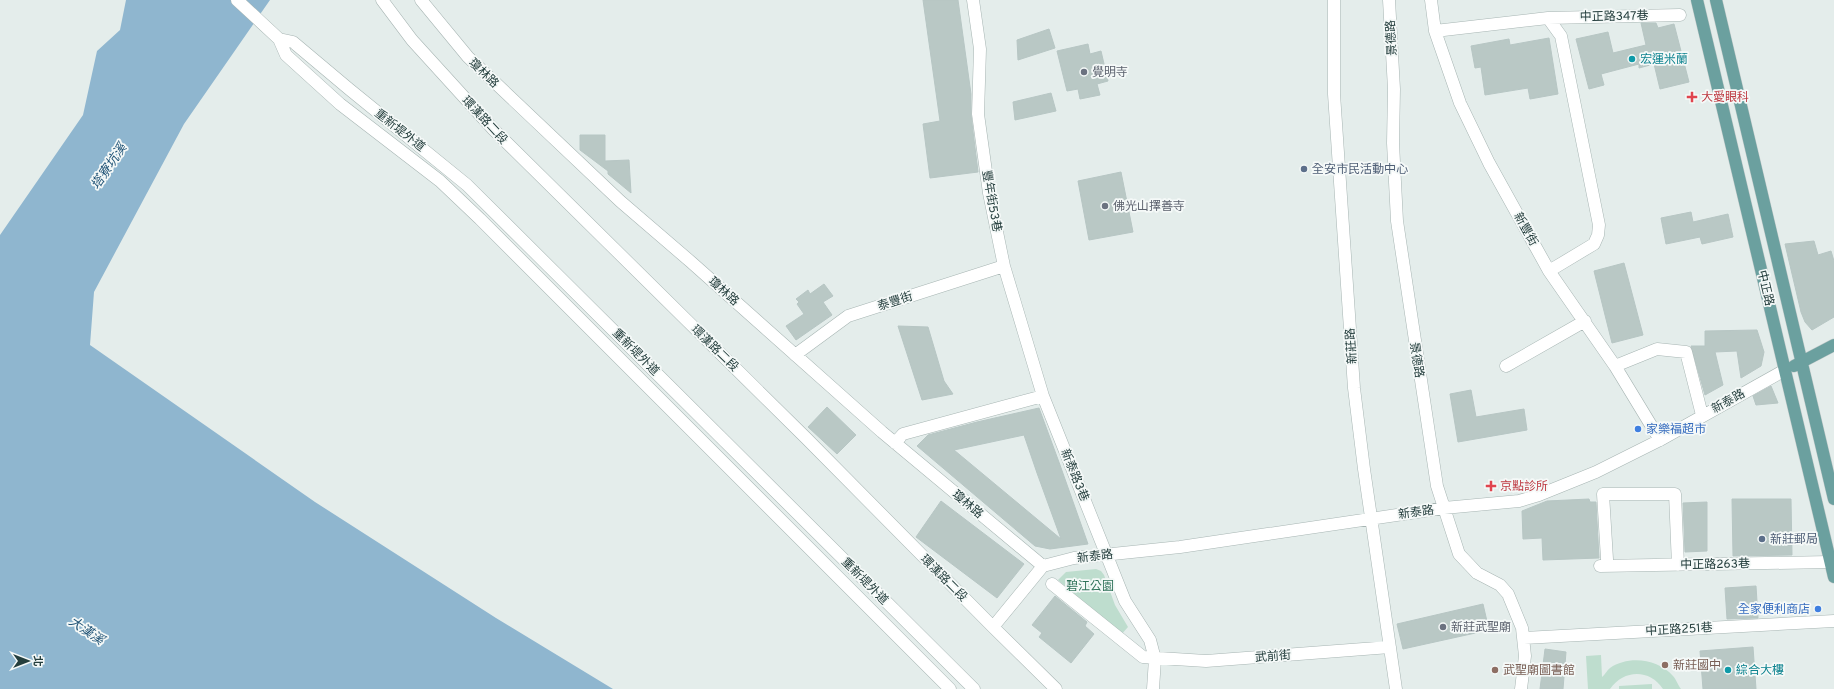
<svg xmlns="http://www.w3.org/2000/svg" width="1834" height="689" viewBox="0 0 1834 689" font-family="Overpass,'Noto Sans TC',sans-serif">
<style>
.green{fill:#beddce}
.water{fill:#8fb6cf}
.building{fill:#b9c8c5;stroke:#b7c6c4;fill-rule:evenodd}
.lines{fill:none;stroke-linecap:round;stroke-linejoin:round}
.minor-casing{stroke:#a7b5b3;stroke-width:13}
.major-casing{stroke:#c2c9c9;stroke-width:13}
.minor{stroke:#fff;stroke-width:12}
.major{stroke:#6ba09f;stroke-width:12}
.culture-dot{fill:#0f9aa8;stroke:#f5f9f8;stroke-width:1.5}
.worship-dot{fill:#6b7280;stroke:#f5f9f8;stroke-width:1.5}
.health-dot{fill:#e0444e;stroke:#f5f9f8;stroke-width:1.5}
.service-dot{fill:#5c6f8a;stroke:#f5f9f8;stroke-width:1.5}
.shop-dot{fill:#3f7fe0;stroke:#f5f9f8;stroke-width:1.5}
.education-dot{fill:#8d6e63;stroke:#f5f9f8;stroke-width:1.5}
.labels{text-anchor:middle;stroke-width:3.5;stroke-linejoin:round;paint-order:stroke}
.street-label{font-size:12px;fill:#243e3d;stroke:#f5f9f8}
.culture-label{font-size:12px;fill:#0d838f;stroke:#f5f9f8;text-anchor:start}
.worship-label{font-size:12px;fill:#5b616d;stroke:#f5f9f8;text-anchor:start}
.health-label{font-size:12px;fill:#be3a42;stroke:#f5f9f8;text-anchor:start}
.service-label{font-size:12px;fill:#4e5e75;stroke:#f5f9f8;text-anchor:start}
.shop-label{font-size:12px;fill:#366cbe;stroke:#f5f9f8;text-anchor:start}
.park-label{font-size:12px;fill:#30735a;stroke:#f5f9f8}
.education-label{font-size:12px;fill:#785e54;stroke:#f5f9f8;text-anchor:start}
.water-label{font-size:13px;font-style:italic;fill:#215477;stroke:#f5f9f8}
</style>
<rect width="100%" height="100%" fill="#e4edeb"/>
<!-- green -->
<path class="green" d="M1096 569 1101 571 1104 575 1115 605 1128 627 1120 636 1058 580 1066 572Z
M1601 655 1602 677C1605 675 1607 670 1610 668 1629 655 1658 659 1673 676 1676 679 1678 685 1681 689H1663C1650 669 1624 669 1610 689H1588L1586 656Z
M1652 684V689H1619V686Z"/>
<!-- water -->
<path class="water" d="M126 0H270L184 124 94 292 90 345 315 502 496 618 613 689H0V235L83 115 97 51 120 30Z"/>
<!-- building -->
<path class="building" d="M923 0H958L971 94V115L978 172 930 178 923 124 940 121Z
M1641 23H1656L1658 28 1674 24 1689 82 1660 89 1654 64 1639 68V64L1601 74 1604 85 1589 89 1576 39 1608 32 1613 53 1646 45Z
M1049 29 1055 48 1018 60 1017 40Z
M1549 38 1558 94 1530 99 1528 88 1485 95 1481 67 1475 68 1471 46 1509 39 1510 45Z
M1088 44 1090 54 1101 51 1108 81 1097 84 1100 95 1080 99 1078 89 1067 91 1057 51Z
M1051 93 1056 111 1015 120 1013 102Z
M580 135H605V161L629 160 631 193 608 174V171L580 150Z
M1121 172 1133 232 1089 240 1078 181Z
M1691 212 1693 222 1728 214 1733 237 1702 244 1700 237 1666 244 1661 218Z
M1814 241 1818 255 1831 251 1834 261V317L1812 330 1805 322 1801 312 1785 244Z
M1624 263 1643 335 1612 343 1594 271Z
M824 284 833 296 823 302 832 315 796 340 786 326 804 314 797 304 799 302 796 299 808 290 810 294Z
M898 326 928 327 944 381 953 394 922 400Z
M1757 330 1764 352 1761 366 1741 378 1737 351 1715 352 1723 385 1705 395 1691 346H1705V331Z
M1771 386 1778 403 1756 405 1753 396Z
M1471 390 1476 417 1524 409 1527 430 1458 442 1450 394Z
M827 407 856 435 837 454 808 427Z
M1039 408 1060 465 1088 544 1050 549 1035 546 917 446 928 435 977 422ZM1024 435 1037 473 1061 539 954 450Z
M1589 499 1590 502H1596L1599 558 1543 560 1542 538 1523 539 1522 511 1547 501Z
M1732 499H1791L1792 555 1733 556Z
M941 501 1024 564 997 598 916 537Z
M1707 502V551L1685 552 1683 503Z
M1756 586 1758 618 1727 619 1725 588Z
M1055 596 1087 622 1085 626 1094 634 1071 663 1039 637 1042 633 1032 625Z
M1483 604 1489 630 1403 649 1397 624Z
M1753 647 1756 689H1703L1700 651Z
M1545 649 1566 652 1563 689H1540Z"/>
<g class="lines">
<!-- minor casing -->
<g class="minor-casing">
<path id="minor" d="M237 0 279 39 286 55 340 104 440 181 480 219 950 689
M382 0 412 40 493 129 806 438 993 627 1056 689
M421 0 468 57 620 201 691 262 882 432 1043 566
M973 0 980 49 978 114 989 193 1004 266 1043 396 1125 601 1150 640 1155 659 1153 689
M1334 0V94L1354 388 1364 469 1396 689
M1389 0 1394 89 1393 143 1397 221 1437 486 1459 554 1477 573 1500 585 1508 594 1522 628 1525 656 1521 689
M1431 0 1435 31 1460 103 1489 163 1549 271 1615 366 1660 440
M1548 18 1680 15
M1435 31 1548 18 1561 36 1599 225 1598 235 1594 244 1549 271
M279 39 293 42 349 89 467 185 974 689
M795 355 848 316 1004 266
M1506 366 1585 321
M1615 366 1657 349 1686 352 1702 415
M895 443 903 434 1043 396
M1607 559 1603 494H1675L1678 565
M1600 566 1830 562
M1052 584 1143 657 1206 661 1390 647
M993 627 1043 566 1074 558 1180 547 1444 508 1519 501 1539 495 1596 472 1660 440 1785 370
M1524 638 1834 621"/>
</g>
<!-- major casing -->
<g class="major-casing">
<path id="major" d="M1697 0 1834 577
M1716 0 1834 499
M1794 366 1834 345"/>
</g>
<!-- minor -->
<use href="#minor" class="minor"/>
<!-- major -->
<use href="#major" class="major"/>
</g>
<!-- markers -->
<g class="culture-dot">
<circle cx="1632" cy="59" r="4"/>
<circle cx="1728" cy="670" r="4"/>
</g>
<g class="worship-dot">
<circle cx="1084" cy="72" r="4"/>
<circle cx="1105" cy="206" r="4"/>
<circle cx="1443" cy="627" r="4"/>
</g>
<g class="health-dot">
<path d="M1690 91h4v4h4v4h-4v4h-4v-4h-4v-4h4z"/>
<path d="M1489 480h4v4h4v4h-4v4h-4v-4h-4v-4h4z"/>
</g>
<g class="service-dot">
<circle cx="1304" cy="169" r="4"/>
<circle cx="1762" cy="539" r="4"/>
</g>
<g class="shop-dot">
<circle cx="1638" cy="429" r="4"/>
<circle cx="1818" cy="609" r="4"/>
</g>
<g class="education-dot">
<circle cx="1665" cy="665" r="4"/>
<circle cx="1495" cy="670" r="4"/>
</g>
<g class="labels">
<!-- street labels -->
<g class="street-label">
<text transform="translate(1614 16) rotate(-1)" y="4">中正路347巷</text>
<text transform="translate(1391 38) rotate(-93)" y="4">景德路</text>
<text transform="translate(484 73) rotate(44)" y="4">瓊林路</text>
<text transform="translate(485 120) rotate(47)" y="4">環漢路二段</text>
<text transform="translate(400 130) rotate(38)" y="4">重新堤外道</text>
<text transform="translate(992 201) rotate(80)" y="4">豐年街53巷</text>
<text transform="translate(1526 229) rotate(61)" y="4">新豐街</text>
<text transform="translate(1766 288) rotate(77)" y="4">中正路</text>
<text transform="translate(724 291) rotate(42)" y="4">瓊林路</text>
<text transform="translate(895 301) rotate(-18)" y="4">泰豐街</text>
<text transform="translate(1351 346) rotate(-94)" y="4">新莊路</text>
<text transform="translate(715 348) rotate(44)" y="4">環漢路二段</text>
<text transform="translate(636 352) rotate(45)" y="4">重新堤外道</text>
<text transform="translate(1417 360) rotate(81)" y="4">景德路</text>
<text transform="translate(1728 401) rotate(-29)" y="4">新泰路</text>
<text transform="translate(1075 475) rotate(68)" y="4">新泰路3巷</text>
<text transform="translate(968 504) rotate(40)" y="4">瓊林路</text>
<text transform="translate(1416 512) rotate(-8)" y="4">新泰路</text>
<text transform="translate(1095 556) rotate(-7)" y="4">新泰路</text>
<text transform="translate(1715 564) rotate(-1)" y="4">中正路263巷</text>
<text transform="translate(944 578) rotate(45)" y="4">環漢路二段</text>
<text transform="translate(865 581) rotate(45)" y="4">重新堤外道</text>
<text transform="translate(1679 629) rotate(-3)" y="4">中正路251巷</text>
<text transform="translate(1273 656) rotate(-4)" y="4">武前街</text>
</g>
<!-- culture labels -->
<g class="culture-label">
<text x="1640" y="63">宏運米蘭</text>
<text x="1736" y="674">綜合大樓</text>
</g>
<!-- worship labels -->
<g class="worship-label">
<text x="1092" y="76">覺明寺</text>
<text x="1113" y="210">佛光山擇善寺</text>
<text x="1451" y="631">新莊武聖廟</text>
</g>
<!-- health labels -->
<g class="health-label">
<text x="1701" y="101">大愛眼科</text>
<text x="1500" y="490">京點診所</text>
</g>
<!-- service labels -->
<g class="service-label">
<text x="1312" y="173">全安市民活動中心</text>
<text x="1770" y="543">新莊郵局</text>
</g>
<!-- shop labels -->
<g class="shop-label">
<text x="1646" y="433">家樂福超市</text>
<text x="1810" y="613" text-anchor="end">全家便利商店</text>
</g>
<!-- park labels -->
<g class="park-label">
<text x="1090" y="590">碧江公園</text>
</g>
<!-- education labels -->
<g class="education-label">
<text x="1673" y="669">新莊國中</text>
<text x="1503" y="674">武聖廟圖書館</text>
</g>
<!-- water labels -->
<g class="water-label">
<text transform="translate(108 166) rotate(-56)" y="5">塔寮坑溪</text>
<text transform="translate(87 630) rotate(34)" y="5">大漢溪</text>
</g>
</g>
<!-- north arrow -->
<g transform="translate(28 661) rotate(90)" stroke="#f5f9f8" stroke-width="3" paint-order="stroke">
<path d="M0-3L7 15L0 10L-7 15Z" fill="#243e3d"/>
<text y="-6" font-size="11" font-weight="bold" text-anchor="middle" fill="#243e3d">北</text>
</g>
</svg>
